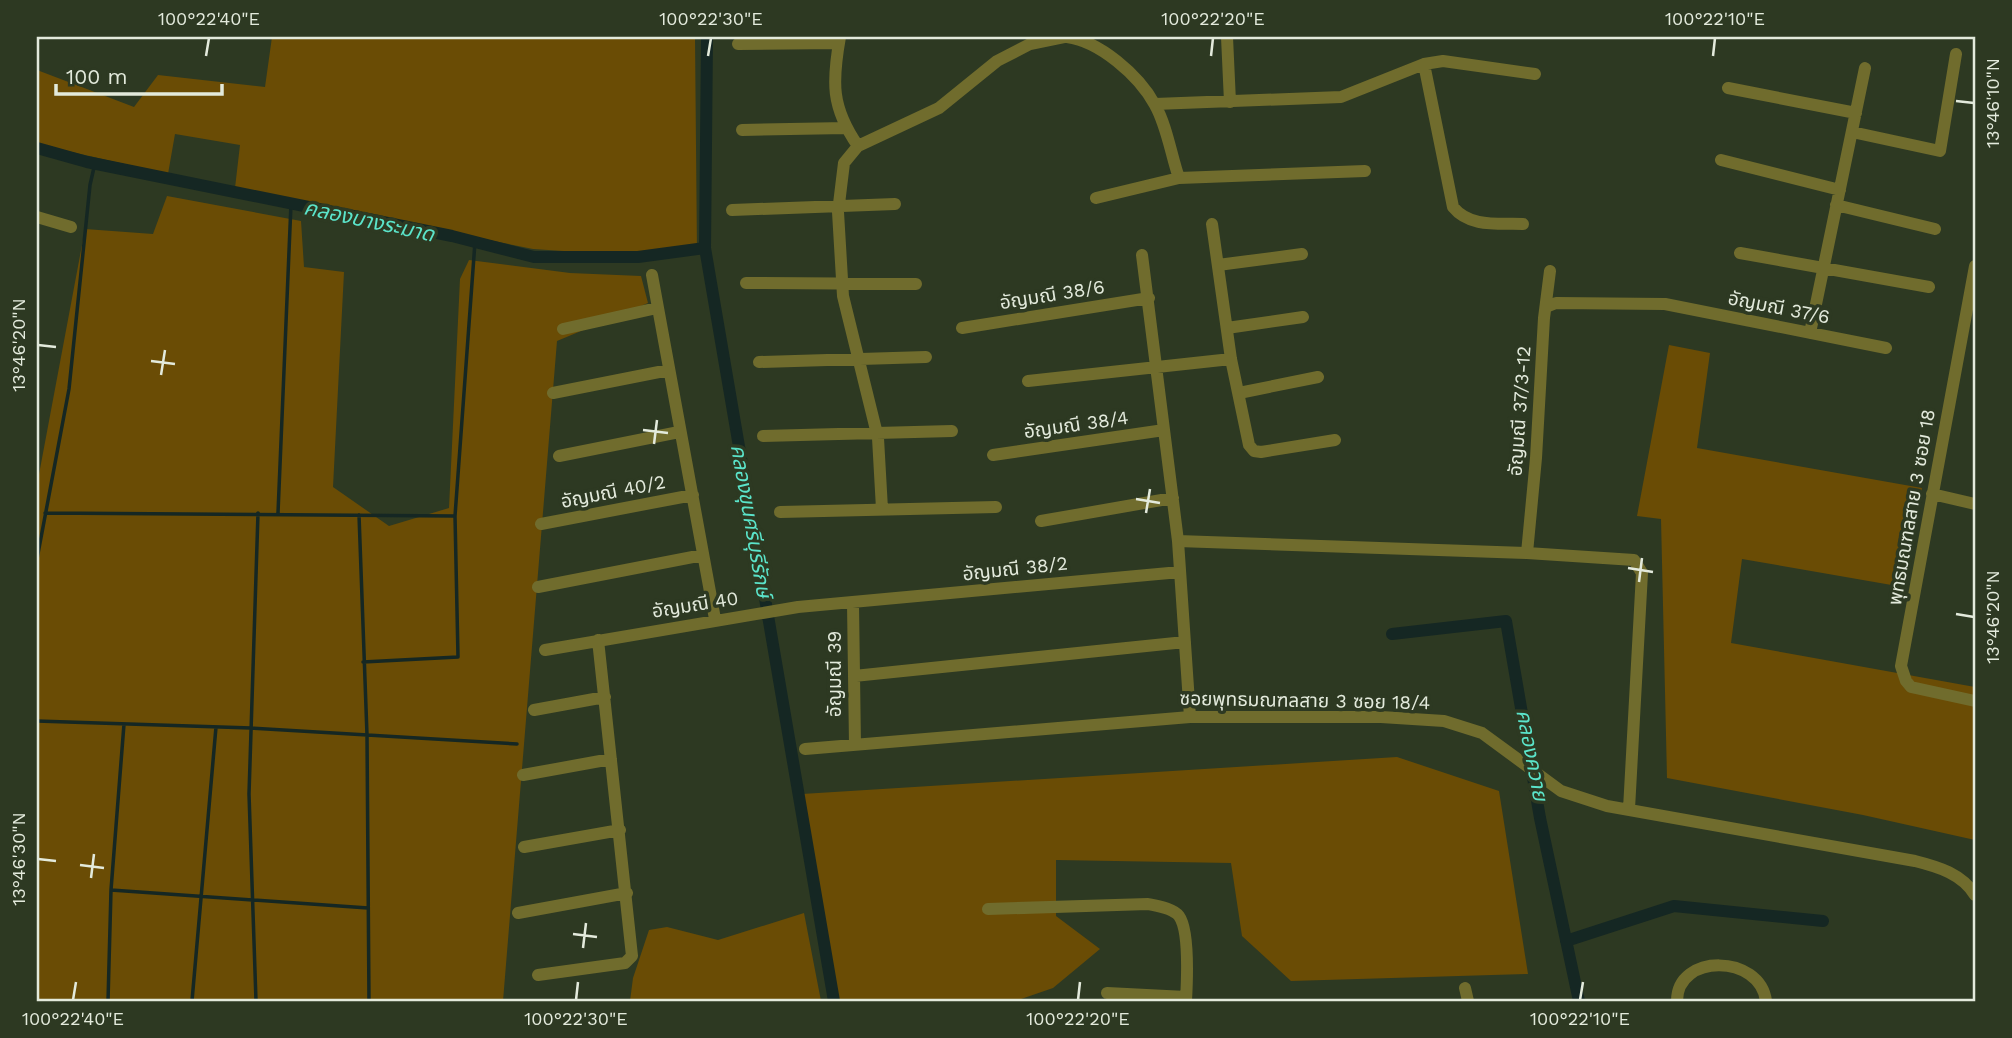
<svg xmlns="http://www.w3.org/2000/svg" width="2012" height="1038" viewBox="0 0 2012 1038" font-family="'Work Sans','Noto Sans Thai',sans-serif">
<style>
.green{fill:#6a4c05}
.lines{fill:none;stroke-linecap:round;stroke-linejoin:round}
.stream{stroke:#152723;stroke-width:3.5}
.canal{stroke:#152723;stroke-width:12}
.minor{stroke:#706c2d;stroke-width:12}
.ticks{fill:none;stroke:#e3eadc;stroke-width:2.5}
.labels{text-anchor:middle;stroke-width:7;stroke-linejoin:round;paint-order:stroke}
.street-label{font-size:19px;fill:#e3eadc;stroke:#2d3922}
.water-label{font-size:21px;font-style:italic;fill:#5be4ca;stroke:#2d3922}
.neatline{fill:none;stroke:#e3eadc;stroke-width:2.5}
.ticks-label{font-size:18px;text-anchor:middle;fill:#e3eadc}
</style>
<rect width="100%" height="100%" fill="#2d3922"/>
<!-- green -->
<path class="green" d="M272 37H695L697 253 609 254 533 249 235 188 240 145 175 134 168 174 37 144V70L134 107 158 75 265 87Z
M167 196 301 221 304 267 344 272 333 487 389 526 449 508 460 279 469 260 570 273 641 276 648 303 557 341 503 1001H37V485L85 229 153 234Z
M1669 345 1710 353 1697 448 1922 488 1903 587 1742 559 1731 643 1975 687V840L1863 815 1667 778 1661 519 1637 516Z
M1397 757 1499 791 1528 974 1291 981 1242 936 1231 863 1056 860V916L1100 949 1053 988 1015 1001H837L802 794Z
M804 913 821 1001H630L633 978 649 930 667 927 718 940Z"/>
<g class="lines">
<!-- stream -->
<path class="stream" d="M45 513 455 516
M278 513 291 204
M359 515 367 735 369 1001
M37 559 69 389 90 185 95 163
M363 662 458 657 455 516 475 242
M37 721 251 728 517 744
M124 724 111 890 368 908
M108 1001 111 890
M192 1001 216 727
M256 1001 249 794 258 513"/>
<!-- canal -->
<path class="canal" d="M707 37 705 248 834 1001
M37 148 87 162 452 236 534 257H638L705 248
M1392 634 1506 621 1540 818 1579 1001
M1566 941 1674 906 1823 921"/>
<!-- minor -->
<path class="minor" d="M840 37C832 82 831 107 858 146
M1067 37C1099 41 1139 75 1155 105 1167 126 1171 155 1179 178
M1227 37 1230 102
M738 44 839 43
M1424 64 1453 207C1470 228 1499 223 1523 224
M1728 88 1856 113
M1155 104 1341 97 1424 64 1443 61 1535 74
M742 130 846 128
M1852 132 1940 151 1956 54
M1721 160 1840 190
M1096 198 1179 178 1365 171
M1836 205 1935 229
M732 210 895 204
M37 217 71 227
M1212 224 1231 359 1249 445 1254 451 1261 452 1335 440
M1740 253 1929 287
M1142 255 1178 541 1190 717
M1218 265 1302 254
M1975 266 1901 666 1906 681 1911 687 1975 701
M652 275 715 619
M746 283 916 284
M1546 307 1556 303 1665 304 1886 348
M962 328 1149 298
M1227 328 1303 317
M563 329 657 308
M1810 333 1865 68
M759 362 926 357
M1028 381 1231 359
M553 393 669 370
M1239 393 1318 377
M763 436 952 431
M993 455 1164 430
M559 456 679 432
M1932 494 1975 504
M882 509 878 438 843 296 838 212 844 163 858 146 939 108 997 61 1030 44 1064 37
M780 512 996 507
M1041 521 1173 498
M541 524 693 495
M1178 541 1527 553 1634 560 1642 573 1629 809
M1527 553 1536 458 1544 318 1550 271
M538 587 703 555
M853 604 855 745
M545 650 798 607 1180 572
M854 676 1185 642
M534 710 605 697
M805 749 1190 717H1381L1444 721 1482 733 1561 791 1607 806 1915 861C1939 867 1962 874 1975 895
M523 775 611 759
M524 847 620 830
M988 909 1148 904C1157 906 1173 908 1179 916 1190 931 1187 983 1186 1001
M518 913 627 893
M538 975 625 963 632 956 598 640
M1465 988 1468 1001
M1107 993 1186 997
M1677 1001C1677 953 1760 954 1766 1001"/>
</g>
<!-- ticks -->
<path class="ticks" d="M206 56 209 38M708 56 711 38M1211 56 1213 38M1713 56 1715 38M1956 101 1974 103M38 345 56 347M151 361 175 364M161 375 165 350M643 430 668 433M654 444 657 420M1136 499 1160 503M1146 513 1150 489M1628 568 1653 572M1639 582 1642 558M1956 614 1974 617M38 859 56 861M80 865 104 868M91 878 94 854M573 934 597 937M583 948 586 923M73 1000 76 982M576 1000 578 982M1078 1000 1080 982M1580 1000 1583 982"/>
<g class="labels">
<!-- street labels -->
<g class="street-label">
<text transform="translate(1052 294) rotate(-9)" y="7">อัญมณี 38/6</text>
<text transform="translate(1779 307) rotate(11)" y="7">อัญมณี 37/6</text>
<text transform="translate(1519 411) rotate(-86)" y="7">อัญมณี 37/3-12</text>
<text transform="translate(1076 424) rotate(-8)" y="7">อัญมณี 38/4</text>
<text transform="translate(613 491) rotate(-11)" y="7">อัญมณี 40/2</text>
<text transform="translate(1911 507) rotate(-80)" y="7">พุทธมณฑลสาย 3 ซอย 18</text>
<text transform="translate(1015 568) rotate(-6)" y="7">อัญมณี 38/2</text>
<text transform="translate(695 604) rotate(-9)" y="7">อัญมณี 40</text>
<text transform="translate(834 674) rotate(-90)" y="7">อัญมณี 39</text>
<text transform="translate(1305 700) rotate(1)" y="7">ซอยพุทธมณฑลสาย 3 ซอย 18/4</text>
</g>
<!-- water labels -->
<g class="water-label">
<text transform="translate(369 221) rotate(12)" y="7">คลองบางระมาด</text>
<text transform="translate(751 521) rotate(80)" y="7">คลองขุนศรีบุรีรักษ์</text>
<text transform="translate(1532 755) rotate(79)" y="7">คลองควาย</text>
</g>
</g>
<!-- border -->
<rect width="2012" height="1038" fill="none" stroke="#2d3922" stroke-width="77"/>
<!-- scale -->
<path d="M56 84v10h166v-10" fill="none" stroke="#e3eadc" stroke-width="3.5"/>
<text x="66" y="84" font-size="21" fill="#e3eadc" stroke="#2d3922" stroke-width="5" paint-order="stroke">100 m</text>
<rect x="38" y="38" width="1936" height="962" class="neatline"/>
<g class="ticks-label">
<text x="209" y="25">100°22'40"E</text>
<text x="711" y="25">100°22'30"E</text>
<text x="1213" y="25">100°22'20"E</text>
<text x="1715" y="25">100°22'10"E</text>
<text transform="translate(1993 103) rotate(-90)" y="6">13°46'10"N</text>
<text transform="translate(19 345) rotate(-90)" y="6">13°46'20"N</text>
<text transform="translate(1993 617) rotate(-90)" y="6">13°46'20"N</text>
<text transform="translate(19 859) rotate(-90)" y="6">13°46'30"N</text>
<text x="73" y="1025">100°22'40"E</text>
<text x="576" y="1025">100°22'30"E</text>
<text x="1078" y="1025">100°22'20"E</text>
<text x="1580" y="1025">100°22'10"E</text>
</g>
</svg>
